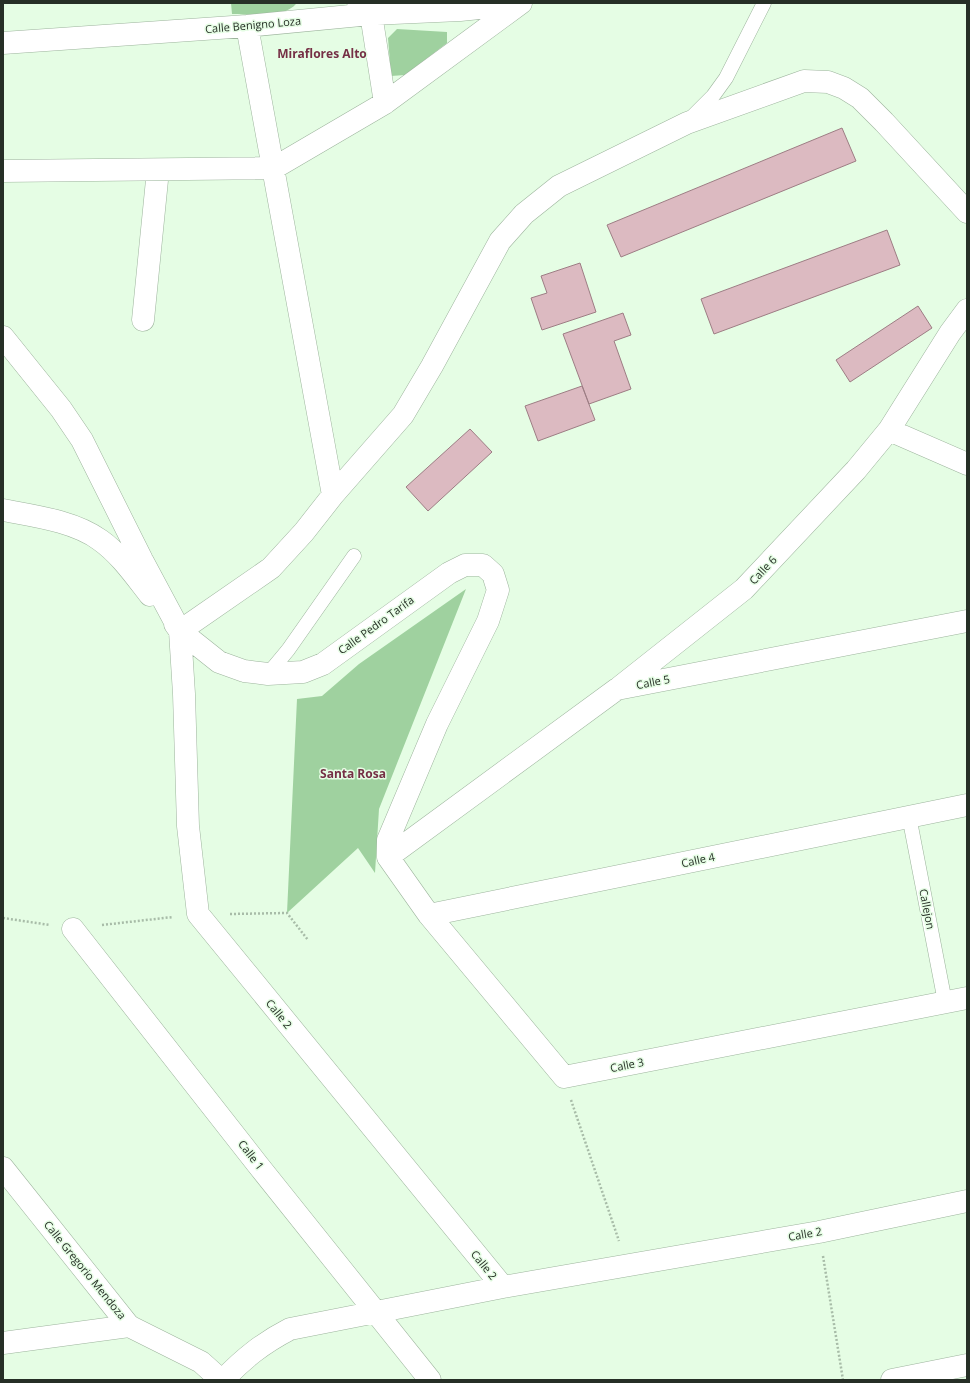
<svg xmlns="http://www.w3.org/2000/svg" width="970" height="1383" viewBox="0 0 970 1383" font-family="'Open Sans',sans-serif">
<style>
.green{fill:#9fd19f}
.building{fill:#dcbac1;stroke:#9d7d84}
.lines{fill:none;stroke-linecap:round;stroke-linejoin:round}
.service-casing{stroke:#9db49d;stroke-width:15}
.minor-casing{stroke:#9db49d;stroke-width:23}
.tertiary-casing{stroke:#9db49d;stroke-width:23}
.path{stroke:#a8bca8;stroke-width:2.5;stroke-dasharray:2 2;stroke-linecap:butt}
.service{stroke:#fff;stroke-width:14}
.minor{stroke:#fff;stroke-width:22}
.tertiary{stroke:#fff;stroke-width:22}
.labels{text-anchor:middle;stroke-width:3;stroke-linejoin:round;paint-order:stroke}
.street-label{font-size:11px;fill:#262f26;stroke:#e5fde4}
.neighbourhood-label{font-size:12px;font-weight:bold;fill:#752f45;stroke:#e5fde4}
</style>
<rect width="100%" height="100%" fill="#e5fde4"/>
<!-- green -->
<path class="green" d="M231 3H297C282 20 253 14 232 14Z
M397 29 447 32V43L405 75 391 76 388 38Z
M466 589 379 809 375 873 358 848 287 913 297 699 322 696 359 664Z"/>
<!-- building -->
<path class="building" d="M842 128 856 161 621 257 607 225Z
M887 230 900 265 714 334 701 299Z
M580 263 596 312 542 330 531 298 547 293 541 276Z
M918 306 932 328 850 382 836 360Z
M623 313 631 335 614 341 631 389 589 404 563 334Z
M582 386 595 420 538 441 525 406Z
M470 429 492 452 428 511 406 487Z"/>
<g class="lines">
<!-- service casing -->
<g class="service-casing">
<path id="service" d="M690 119 713 96 726 78 764 3
M268 674 288 650 354 556
M909 816 945 1002"/>
</g>
<!-- minor casing -->
<g class="minor-casing">
<path id="minor" d="M358 7 371 14 385 103
M247 26 333 495
M3 43 247 26 371 14 460 10 489 7 502 3
M3 171 274 168 385 103 521 3
M143 320 158 170
M3 337 61 409 82 440 142 560 180 631 184 694 188 826 198 914 503 1287 819 1232 967 1201
M889 430 967 464
M3 510C34 516 74 521 100 540 120 554 135 576 150 595
M175 624 180 631 219 662 244 671 268 674 303 672 323 664 449 573 465 565H483L493 574 498 590 488 621 437 724 388 840V857
M180 631 271 568 304 532 333 495 403 415 432 366 500 241 524 214 559 186 687 123 804 81 828 82 844 88 860 98 884 122 967 212
M620 687 744 589 856 470 889 430 950 333 967 310
M388 857 429 915 564 1077 967 998
M388 857 617 689 967 621
M429 915 967 805
M73 929 258 1165 430 1380
M3 1168 129 1326
M223 1380C244 1358 263 1343 290 1329L503 1287
M892 1380 967 1365"/>
</g>
<!-- tertiary casing -->
<g class="tertiary-casing">
<path id="tertiary" d="M3 1343 129 1326 201 1362 221 1380"/>
</g>
<!-- path -->
<path class="path" d="M230 914 287 913 308 940
M3 918 50 925
M102 925 173 917
M571 1100 619 1241
M823 1256 843 1380"/>
<!-- service -->
<use href="#service" class="service"/>
<!-- minor -->
<use href="#minor" class="minor"/>
<!-- tertiary -->
<use href="#tertiary" class="tertiary"/>
</g>
<g class="labels">
<!-- street labels -->
<g class="street-label">
<text transform="translate(253 25) rotate(-5)" y="4">Calle Benigno Loza</text>
<text transform="translate(763 570) rotate(-47)" y="4">Calle 6</text>
<text transform="translate(376 625) rotate(-36)" y="4">Calle Pedro Tarifa</text>
<text transform="translate(653 682) rotate(-11)" y="4">Calle 5</text>
<text transform="translate(698 860) rotate(-12)" y="4">Calle 4</text>
<text transform="translate(927 909) rotate(79)" y="4">Callejon</text>
<text transform="translate(279 1014) rotate(51)" y="4">Calle 2</text>
<text transform="translate(627 1065) rotate(-11)" y="4">Calle 3</text>
<text transform="translate(251 1155) rotate(52)" y="4">Calle 1</text>
<text transform="translate(805 1234) rotate(-10)" y="4">Calle 2</text>
<text transform="translate(484 1265) rotate(51)" y="4">Calle 2</text>
<text transform="translate(85 1270) rotate(51)" y="4">Calle Gregorio Mendoza</text>
</g>
<!-- neighbourhood labels -->
<g class="neighbourhood-label">
<text x="322" y="58">Miraflores Alto</text>
<text x="353" y="778">Santa Rosa</text>
</g>
</g>
<!-- border -->
<rect width="970" height="1383" fill="none" stroke="#262f26" stroke-width="8"/>
</svg>
